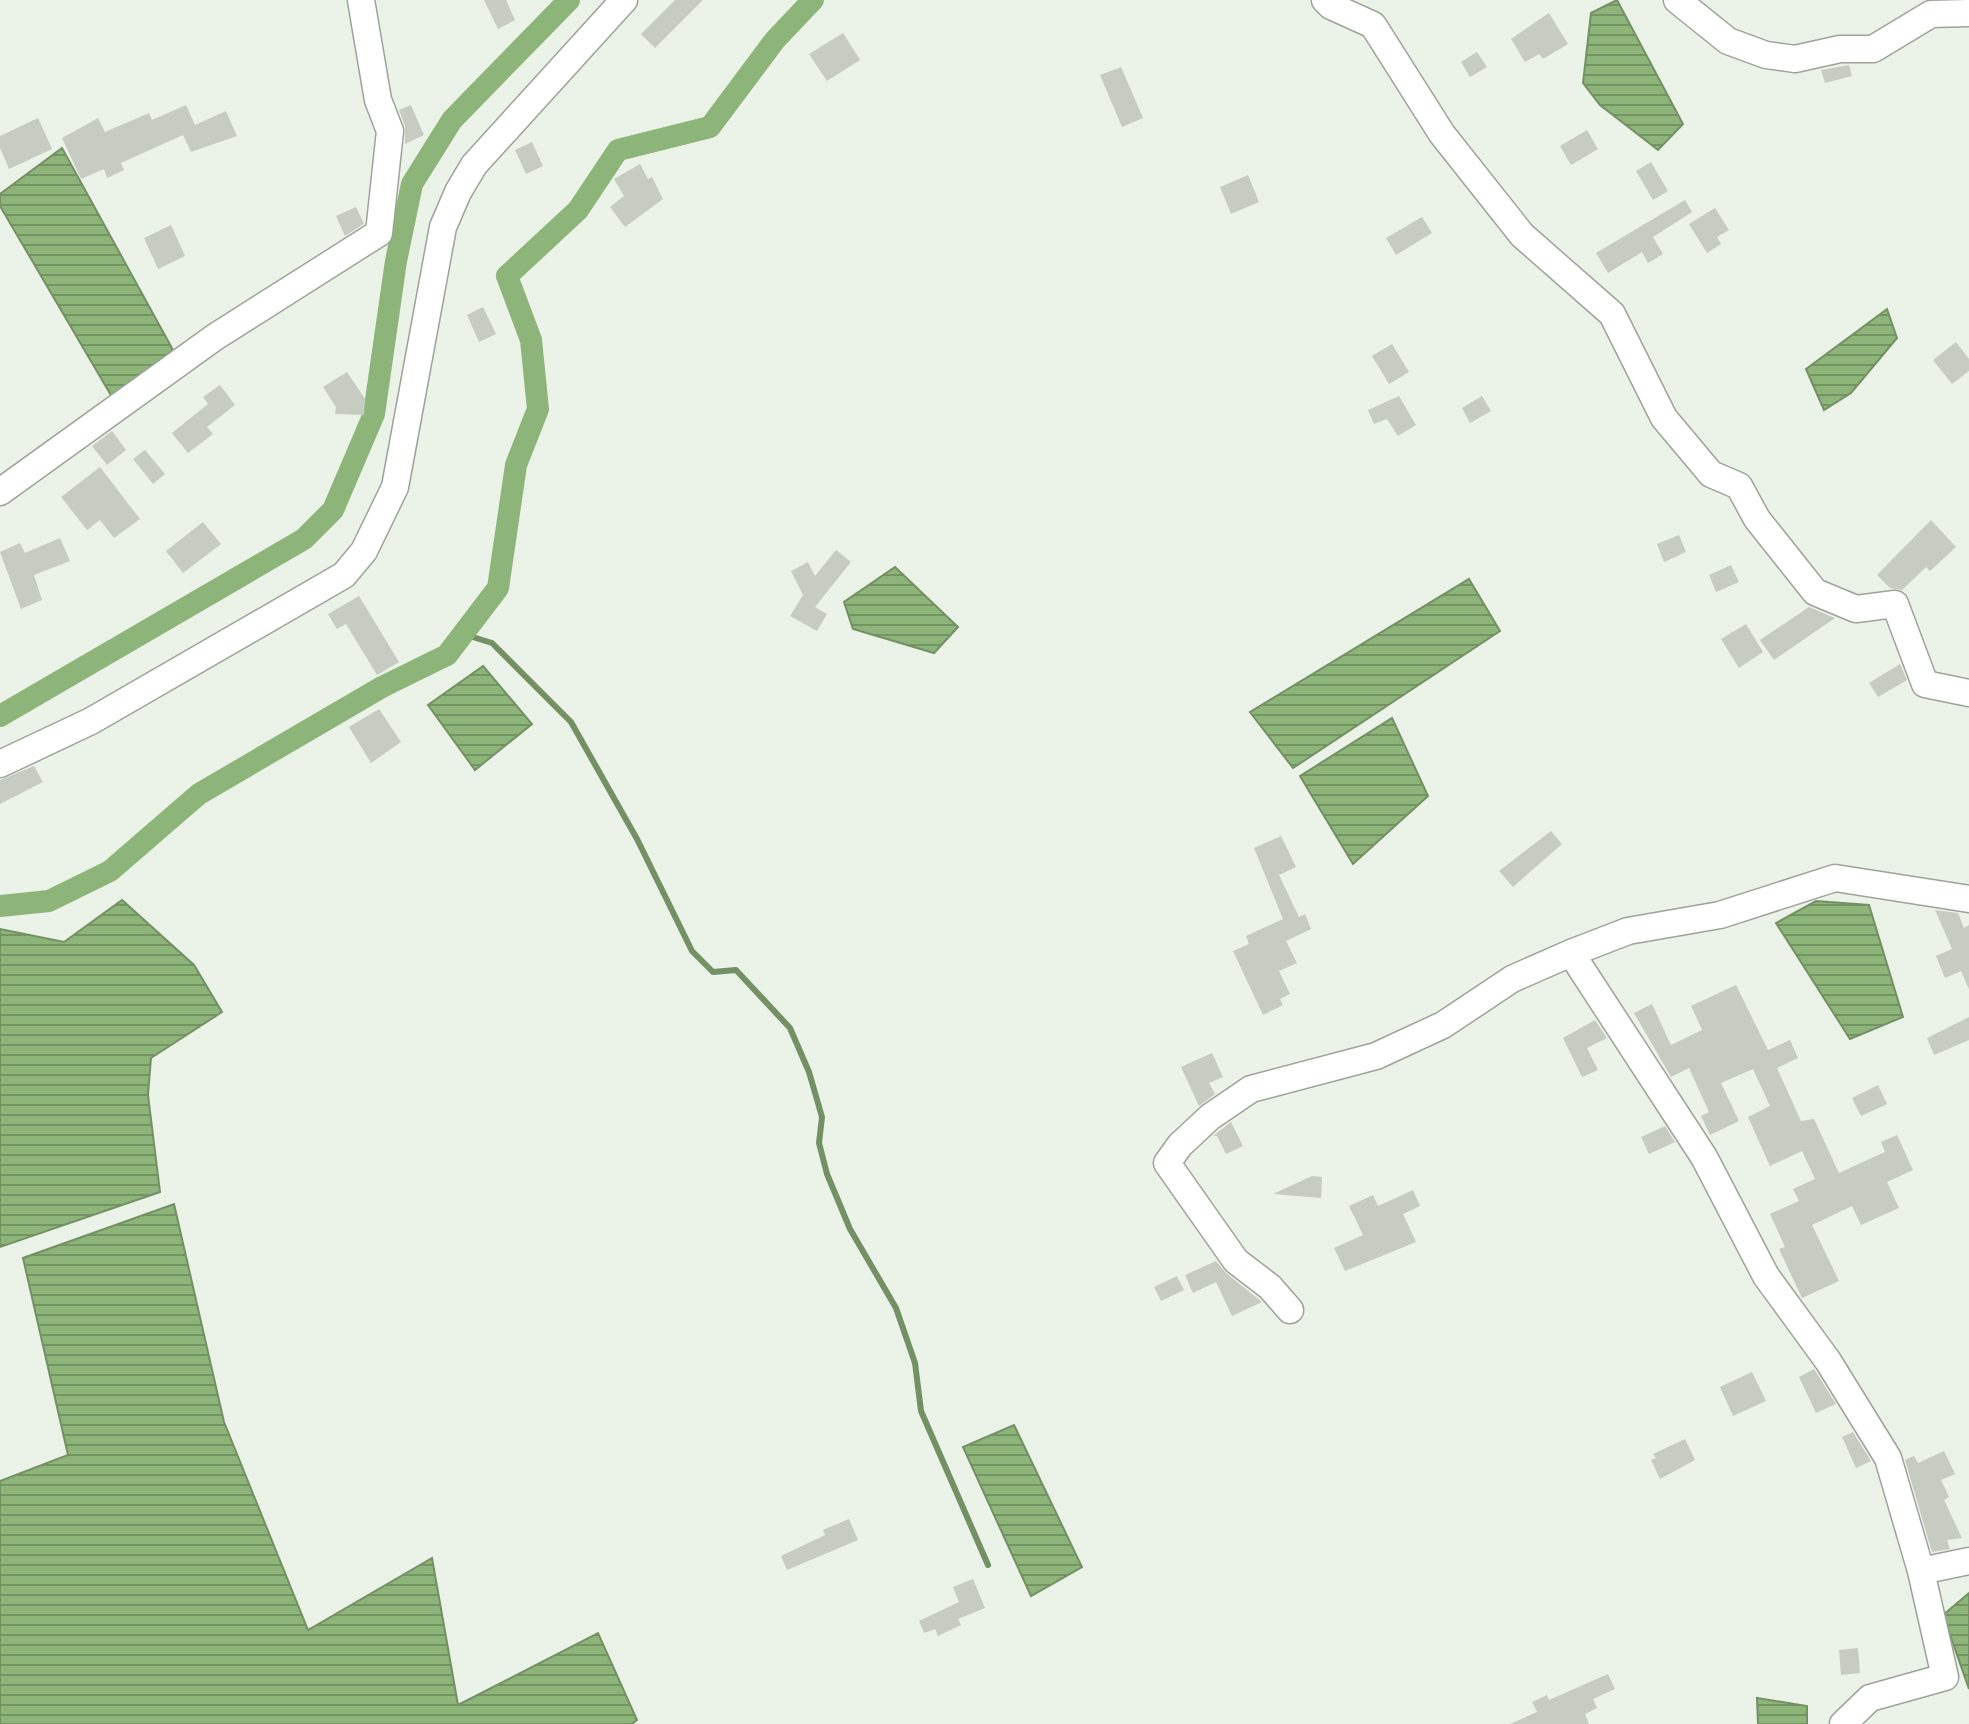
<svg xmlns="http://www.w3.org/2000/svg" width="1969" height="1724" viewBox="0 0 1969 1724" font-family="Arial,sans-serif">
<style>
.water{fill:url(#water-rules);stroke:#749065;stroke-width:2}
.lines{fill:none;stroke-linecap:round;stroke-linejoin:round}
.stream{stroke:#749065;stroke-width:6}
.canal{stroke:#8eb579;stroke-width:22}
.building{fill:#c6ccc2}
.minor-casing{stroke:#9da39a;stroke-width:29}
.minor{stroke:#fff;stroke-width:26}
</style>
<defs>
<pattern id="water-rules" width="6" height="5" patternUnits="userSpaceOnUse" patternTransform="scale(2)"><rect width="6" height="5" fill="#8eb579"/><path d="M0 2.5h6" fill="none" stroke="#759464"/></pattern>
</defs>
<rect width="100%" height="100%" fill="#ebf2e8"/>
<!-- water -->
<path class="water" d="M1617 0 1683 124 1658 150 1600 105 1583 83 1591 13Z
M62 148 173 350 112 397 0 206V194Z
M1887 309 1897 338 1851 393 1824 410 1806 369Z
M895 567 958 627 934 653 853 629 844 602Z
M1469 579 1500 631 1293 768 1250 712Z
M483 666 532 724 475 770 428 705Z
M1392 718 1428 796 1353 864 1300 776Z
M122 900 194 965 222 1012 151 1058 148 1095 160 1192 0 1247V929L64 942Z
M1816 901 1869 905 1903 1017 1850 1039 1776 923Z
M174 1204 224 1422 308 1630 432 1558 458 1705 598 1633 637 1720 632 1724H0V1481L68 1455 23 1258Z
M1014 1425 1082 1567 1031 1596 963 1447Z
M1969 1593V1689L1943 1615Z
M1757 1698 1807 1706V1724H1758Z"/>
<g class="lines">
<!-- stream -->
<path class="stream" d="M463 634 492 643 571 722 637 839 692 951 713 972 736 970 790 1028 809 1072 822 1117 819 1143 827 1174 850 1229 896 1308 915 1363 921 1411 988 1565"/>
<!-- canal -->
<path class="canal" d="M0 716 304 539 333 510 374 414 396 261 412 184 452 120 569 0
M0 906 49 901 110 871 199 794 382 687 447 655 498 588 516 465 538 409 531 340 507 276 578 210 618 150 710 127 775 40 813 0"/>
</g>
<!-- building -->
<path class="building" d="M484 0H506L515 20 498 29Z
M675 0H703L655 48 641 34Z
M1549 13 1568 44 1543 59 1539 54 1525 62 1511 39Z
M843 33 860 60 827 81 809 54Z
M1477 52 1487 67 1470 77 1461 62Z
M1849 65 1852 76 1825 83 1821 70Z
M1121 67 1143 118 1122 127 1100 75Z
M186 105 195 125 226 111 237 136 191 152 183 135 121 163 124 170 107 178 104 169 81 179 62 138 98 118 105 132 149 113 152 120Z
M411 105 424 135 405 144V126L399 110Z
M38 118 52 149 9 169 0 148V136Z
M1587 130 1598 149 1571 165 1560 146Z
M532 142 543 166 526 174 515 150Z
M1651 162 1668 191 1653 200 1636 171Z
M640 164 648 179 652 177 663 199 625 227 610 207 624 196 614 179Z
M1248 175 1259 202 1231 214 1220 187Z
M1685 200 1692 212 1653 237 1663 254 1648 263 1642 252 1608 273 1596 253Z
M356 207 364 224 345 236 336 216Z
M1715 208 1729 230 1717 237 1721 244 1707 253 1689 224Z
M1422 217 1432 233 1396 255 1386 238Z
M171 225 185 256 158 269 144 238Z
M483 307 496 334 479 342 467 315Z
M1956 342 1969 359V371L1952 384 1933 360Z
M1392 344 1409 372 1389 384 1372 356Z
M347 372 365 399 364 415 335 414 336 407 323 387Z
M220 385 235 405 207 427 213 434 188 453 172 433 208 404 203 397Z
M1399 396 1416 425 1398 436 1387 419 1374 424 1368 410Z
M1482 396 1491 411 1470 423 1462 408Z
M112 431 126 450 107 465 92 446Z
M145 450 165 474 153 484 133 459Z
M100 467 140 519 114 538 100 520 87 530 61 497Z
M1931 520 1956 547 1930 571 1926 567 1902 590 1890 588 1877 575Z
M203 522 221 544 183 573 166 551Z
M1679 535 1686 552 1664 562 1657 544Z
M60 538 70 561 34 575 42 600 21 609 0 552 20 543 25 553Z
M836 550 851 562 815 607 827 614 817 631 790 616 803 595 791 571 808 562 815 576Z
M1731 565 1739 582 1716 592 1709 575Z
M359 596 399 662 377 675 346 624 337 629 328 614Z
M1809 607 1835 618 1774 660 1760 640Z
M1746 624 1763 652 1739 668 1721 639Z
M1900 664 1907 680 1878 697 1869 683Z
M379 709 401 742 371 763 349 727Z
M34 766 43 782 0 804V780Z
M1551 831 1562 844 1513 887 1499 871Z
M1281 836 1296 867 1279 875 1299 917 1305 914 1311 929 1286 941 1297 963 1279 971 1290 994 1280 999 1283 1005 1263 1015 1233 951 1249 944 1246 936 1283 919 1254 848Z
M1935 910 1958 913 1964 928 1969 925V989L1961 971 1945 978 1936 956 1952 949Z
M1736 985 1768 1050 1790 1040 1798 1058 1777 1068 1801 1121 1814 1119 1839 1173 1885 1152 1881 1142 1897 1135 1913 1170 1887 1182 1899 1208 1861 1225 1852 1206 1812 1225 1839 1281 1802 1298 1779 1249 1785 1247 1770 1214 1799 1201 1793 1189 1815 1179 1802 1151 1770 1166 1748 1117 1770 1106 1753 1069 1721 1083 1739 1121 1710 1135 1701 1116 1709 1112 1689 1068 1671 1077 1634 1013 1652 1004 1671 1045 1702 1030 1691 1006Z
M1969 1017V1040L1934 1055 1927 1038Z
M1595 1020 1607 1038 1587 1048 1598 1070 1582 1077 1563 1038Z
M1212 1053 1223 1077 1209 1083 1215 1094 1199 1106 1181 1067Z
M1878 1085 1887 1104 1861 1116 1852 1098Z
M1231 1122 1243 1146 1226 1154 1217 1136H1213Z
M1665 1126 1675 1142 1649 1154 1641 1137Z
M1312 1176 1322 1177 1321 1198 1273 1194Z
M1413 1190 1420 1206 1403 1214 1416 1242 1345 1271 1334 1248 1363 1235 1349 1206 1373 1195 1378 1206Z
M1216 1261 1226 1273 1262 1302 1232 1316 1216 1282 1193 1293 1185 1275Z
M1177 1276 1184 1290 1161 1301 1154 1287Z
M1814 1369 1836 1404 1816 1413 1799 1377Z
M1752 1372 1766 1401 1733 1416 1720 1387Z
M1853 1432 1871 1461 1856 1468 1842 1437Z
M1685 1439 1695 1460 1660 1479 1651 1460 1656 1458 1653 1454Z
M1944 1451 1955 1474 1941 1480 1949 1497 1944 1500 1962 1538 1947 1540 1950 1549 1932 1552 1905 1460 1914 1456 1918 1463Z
M849 1519 858 1540 787 1570 781 1556 825 1535 823 1530Z
M973 1579 985 1608 958 1619 961 1625 938 1636 935 1629 924 1633 919 1621 959 1602 953 1587Z
M1858 1648 1860 1673 1841 1675 1839 1650Z
M1608 1674 1615 1689 1593 1699 1597 1708 1585 1714 1589 1724H1510L1537 1712 1532 1702 1547 1695 1549 1700Z"/>
<g class="lines">
<!-- minor casing -->
<g class="minor-casing">
<path id="minor" d="M1325 0 1331 6 1373 25 1442 134 1522 235 1612 314 1664 418 1711 474 1739 486 1757 519 1815 592 1856 609 1895 604 1925 684 1969 693
M1677 0 1728 41 1766 55 1795 59 1840 49H1873L1931 14 1969 13
M0 492 215 337 379 233 390 131 378 100 361 0
M0 764 91 721 344 575 364 551 395 487 443 227 458 192 474 165 624 0
M1969 899 1835 878 1720 915 1628 931 1571 953 1704 1157 1766 1276 1828 1361 1888 1458 1921 1571 1969 1561
M1290 1310 1270 1287 1236 1261 1167 1163 1180 1145 1210 1117 1251 1089 1376 1056 1443 1025 1512 979 1571 953
M1843 1724 1870 1698 1945 1677 1921 1571"/>
</g>
<!-- minor -->
<use href="#minor" class="minor"/>
</g>
</svg>
